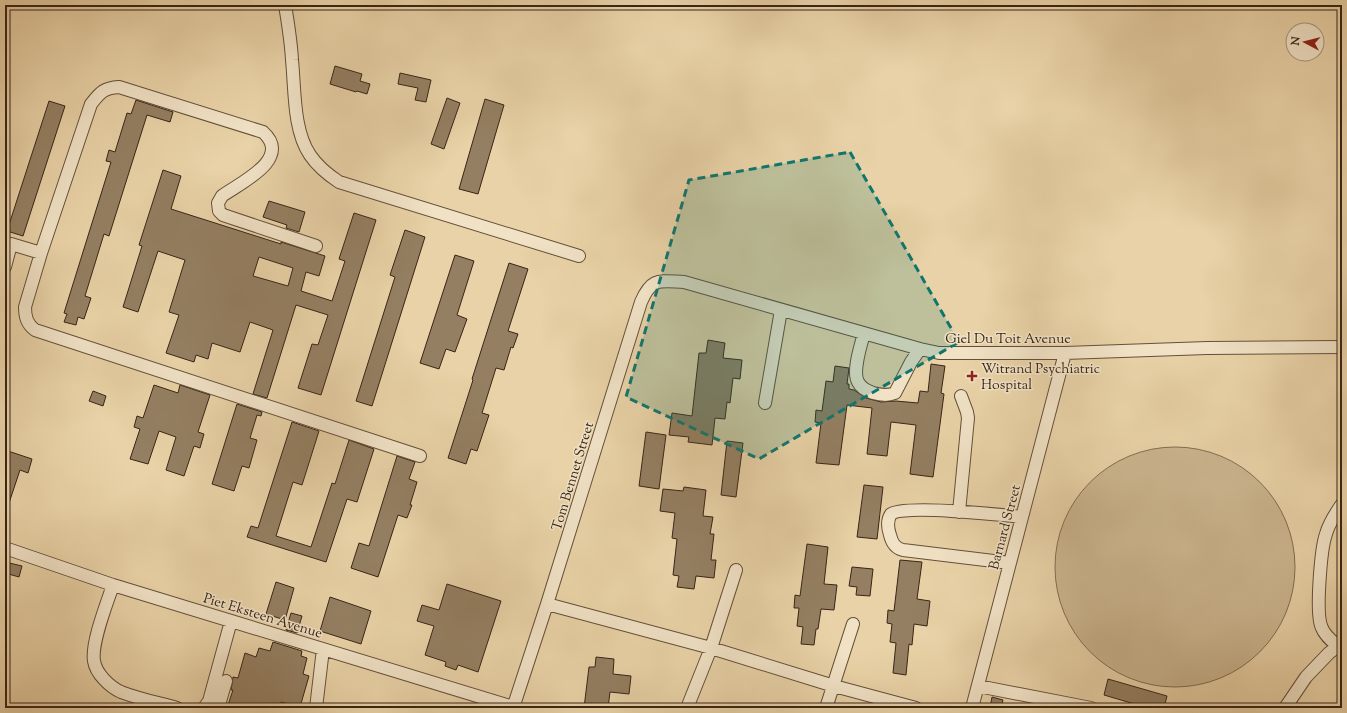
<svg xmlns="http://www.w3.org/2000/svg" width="1347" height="713" viewBox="0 0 1347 713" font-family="'Sorts Mill Goudy',serif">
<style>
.green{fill:#cbb58f;stroke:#826d53}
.building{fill:#947f62;stroke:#382517;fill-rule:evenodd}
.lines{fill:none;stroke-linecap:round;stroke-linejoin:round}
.minor-casing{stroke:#64503b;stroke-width:14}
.minor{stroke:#f1e2c6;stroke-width:12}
.marked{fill:#0f766e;fill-opacity:0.2;stroke:#0f766e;stroke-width:3;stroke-dasharray:8 5;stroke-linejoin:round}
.poi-dot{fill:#8f2418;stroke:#f1e2c6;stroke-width:1.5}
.labels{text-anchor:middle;stroke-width:3;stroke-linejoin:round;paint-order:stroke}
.street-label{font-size:14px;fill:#382517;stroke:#f1e2c6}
.poi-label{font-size:14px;fill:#382517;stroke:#f1e2c6;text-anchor:start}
</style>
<rect width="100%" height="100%" fill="#e9d2a7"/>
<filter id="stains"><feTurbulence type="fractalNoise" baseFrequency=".005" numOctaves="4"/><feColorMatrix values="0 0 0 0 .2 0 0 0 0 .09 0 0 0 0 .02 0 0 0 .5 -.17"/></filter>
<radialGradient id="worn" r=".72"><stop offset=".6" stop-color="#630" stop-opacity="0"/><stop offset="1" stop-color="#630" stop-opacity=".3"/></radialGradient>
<!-- green -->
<path class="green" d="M1055 567a120 120 0 1 1 240 0a120 120 0 1 1-240 0Z"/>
<!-- building -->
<path class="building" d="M335 66 362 74 360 81 370 84 367 94 357 91 356 92 330 84Z
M400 73 431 80 426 102 415 100 418 88 398 84Z
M447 98 460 103 444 149 431 144Z
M485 99 504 105 478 194 459 189Z
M136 100 173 112 170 122 147 115 109 236 104 234 85 296 91 298 84 319 78 317 76 325 64 322 67 314 64 313 111 162 106 161 109 150 115 152 127 113 131 114Z
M49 101 65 106 23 236 7 231Z
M163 170 181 176 171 209 281 244V242L325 256 319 276 306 272 301 291 332 301 345 261 339 259 354 213 376 220 321 395 298 388 312 344 318 345 328 315 296 305 267 398 253 394 273 330 250 322 240 352 212 343 208 359 196 355 194 362 166 353 179 315 169 312 185 260 158 251 138 312 123 307 142 246 139 245ZM259 257 293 268 288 286 253 276Z
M269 201 305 212 299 232 286 228 287 225 263 217Z
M405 230 425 237 372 406 356 401 395 277 390 275Z
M455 255 474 261 457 315 467 319 455 352 446 349 439 369 420 363Z
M509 263 528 269 508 331 518 334 513 348 511 347 504 370 496 368 482 413 489 415 477 451 471 449 466 464 448 458 473 380 472 379Z
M708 340 725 343 723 358 742 360 740 379 733 378 730 403 727 402 725 419 715 418 712 445 688 442 689 437 669 435 672 413 692 416 699 353H706Z
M931 364 945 366 941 393 944 394 933 477 910 474 916 425 891 422 887 456 867 454 872 408 847 405 839 465 816 463 821 423 815 422 816 410 822 411 826 381 833 382 835 366 849 368 847 384H849V389L854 390 866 398 881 402 896 401 918 403 920 391 928 392Z
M154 385 178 393 180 385 210 395 198 432 204 434 200 448 194 446 184 476 166 470 176 437 159 431 148 464 130 459 140 429 134 427 137 416 143 418Z
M93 391 106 396 103 406 89 401Z
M237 404 262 412 261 416 257 415 250 438 257 440 249 468 242 466 234 491 212 484Z
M292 422 319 431 302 485 293 482 276 536 311 547 332 483 335 484 349 440 374 449 357 502 347 499 326 562 247 537 251 526 258 528Z
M646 432 666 435 659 489 639 486Z
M727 441 743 443 736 497 721 495Z
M5 450 32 459 28 473 20 470 7 509H5Z
M397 456 415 462 409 479 417 482 410 505H412L407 518 398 515 378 577 351 568 359 543 369 546Z
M864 485 883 487 877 539 857 537Z
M684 487 706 490 703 516 713 517 710 534H714L711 560H716L714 578 696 576 694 589 677 587 679 576 673 575 677 539 672 538 675 513 660 511 663 489 683 491Z
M807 544 828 547 824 584 837 585 834 610 821 609 818 629H816L814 645 801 644 803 627 797 626 799 608H794L795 595 800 596Z
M900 560 922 562 917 599 930 601 927 626 914 624 912 645 909 644 906 675 893 673 896 643 890 642 892 624 887 623 888 610 894 611Z
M5 562 22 566 19 577 5 573Z
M852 567 873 569 870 596 856 595 857 587 849 586Z
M276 582 294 588 285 620 266 614Z
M447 584 501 601 478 672 458 665 456 670 445 666 446 662 425 655 434 626 417 621 422 605 439 610Z
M330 597 371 611 361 644 320 631Z
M291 613 302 616 297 633 286 630Z
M273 642 302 651 301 656 307 658 303 674 309 676 300 707 281 702 279 708H227L233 690H231L233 677 238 678 245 653 256 657 259 648 270 651Z
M596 657 614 659 613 674 631 676 629 694 610 692 608 708H584L589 667H595Z
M1108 679 1167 696 1164 708H1148L1104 695Z
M992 697 1003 700 1001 708H990Z"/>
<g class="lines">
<!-- minor casing -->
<g class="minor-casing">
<path id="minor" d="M285 5C288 23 291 41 292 60 295 89 293 130 310 155 318 167 327 174 339 182L579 256
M316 246 223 215 219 211 218 203 222 196C240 183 293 159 263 132L119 87C103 88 100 93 91 104L41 253 25 307C25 317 27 324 35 330L420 456
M5 267 11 244 41 253
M864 333C861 345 852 371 858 382 861 388 867 391 873 393 881 395 887 396 895 393L911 362 920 349
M765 403 781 310
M959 512 968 418 967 412 961 396
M5 548 113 585 513 707
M1010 563 903 550C895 548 892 543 890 535 888 529 887 520 891 514 900 504 1003 515 1022 517
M113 585C107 603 91 643 94 661 96 674 110 687 121 692 139 699 159 703 177 708
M547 604 711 648 834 686 916 708
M1338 646C1332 641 1325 636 1322 628 1315 615 1321 548 1326 534 1329 523 1335 514 1342 504
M978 686 1091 708
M204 708 209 701 231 621
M218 708 226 681
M316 708 323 649
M513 708 547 604 641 302C652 277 659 281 684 282L920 349 939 353H1065L1207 348 1342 347
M687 708 711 648 736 570
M826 708 853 624
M972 708 1065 353
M1285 708 1306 677 1329 653 1342 643"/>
</g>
<!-- minor -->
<use href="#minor" class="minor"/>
</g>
<!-- marked area -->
<path class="marked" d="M850 152 959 342 759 459 626 397 689 180Z"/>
<!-- markers -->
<path class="poi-dot" d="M970 370h4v4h4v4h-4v4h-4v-4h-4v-4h4z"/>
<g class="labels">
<!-- street labels -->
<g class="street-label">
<text x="1008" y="343">Giel Du Toit Avenue</text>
<text transform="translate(572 476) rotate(-73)" y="5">Tom Bennet Street</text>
<text transform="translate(1004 527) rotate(-75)" y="5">Barnard Street</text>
<text transform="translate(263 615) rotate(17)" y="5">Piet Eksteen Avenue</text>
</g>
<!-- poi labels -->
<g class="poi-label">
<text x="981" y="373">Witrand Psychiatric<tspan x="981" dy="16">Hospital</tspan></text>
</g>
</g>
<!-- margin -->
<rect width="1347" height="713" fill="none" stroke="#e9d2a7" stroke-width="20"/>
<rect x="6" y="6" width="1335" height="701" fill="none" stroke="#382517" stroke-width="2"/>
<rect x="10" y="10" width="1327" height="693" fill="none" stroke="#382517"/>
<!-- north arrow -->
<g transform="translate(1305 42) rotate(277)"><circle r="19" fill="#f1e2c6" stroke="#a79680"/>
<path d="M0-3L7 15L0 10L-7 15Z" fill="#8f2418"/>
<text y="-6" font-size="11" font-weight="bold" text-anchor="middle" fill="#382517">N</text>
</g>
<rect width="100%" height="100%" filter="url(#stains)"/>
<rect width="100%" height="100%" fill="url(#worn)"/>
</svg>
